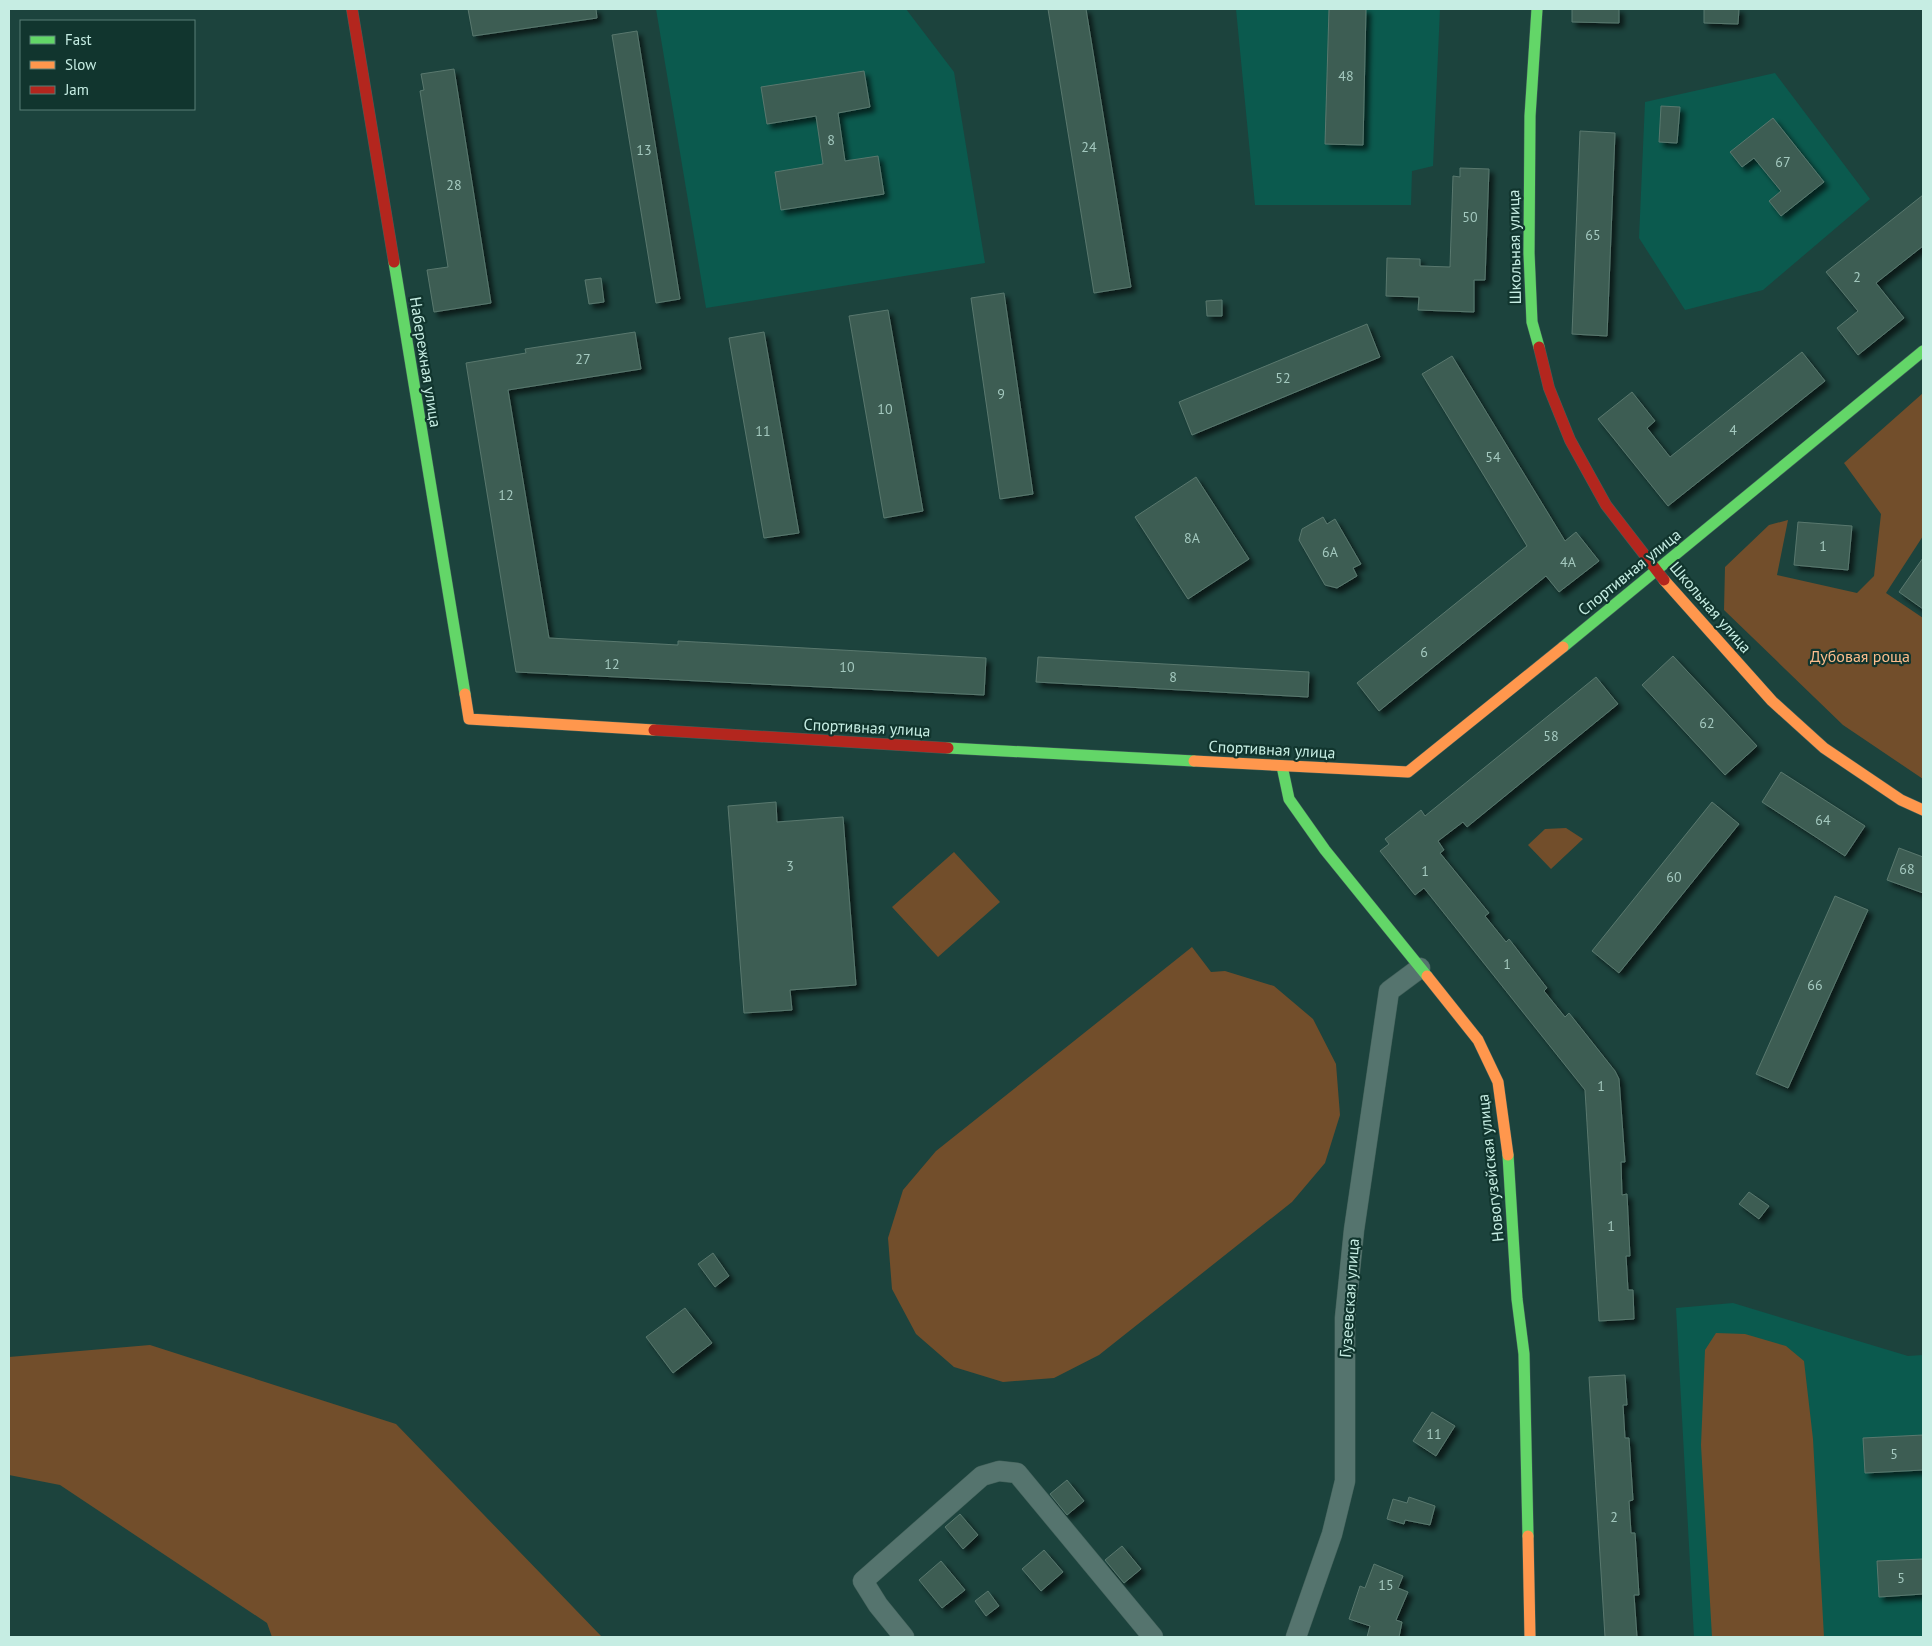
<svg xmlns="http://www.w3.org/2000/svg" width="1932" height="1646" viewBox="0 0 1932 1646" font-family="'PT Sans',sans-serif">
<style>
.built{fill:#0b5a4e}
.green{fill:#724e2b}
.building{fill:#3d5d53;stroke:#59786e;filter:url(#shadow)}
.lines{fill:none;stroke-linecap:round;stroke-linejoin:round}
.street-casing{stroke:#42605a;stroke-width:21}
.fast-casing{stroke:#42605a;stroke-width:12}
.slow-casing{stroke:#42605a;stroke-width:12}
.jam-casing{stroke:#42605a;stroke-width:12}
.street{stroke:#55746e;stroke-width:20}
.fast{stroke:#63d668;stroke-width:11}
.slow{stroke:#ff974d;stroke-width:11}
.jam{stroke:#b3261e;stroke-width:11}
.labels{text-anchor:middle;stroke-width:4.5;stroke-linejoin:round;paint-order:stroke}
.number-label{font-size:14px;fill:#a4c9bf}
.street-label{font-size:16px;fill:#c6ede3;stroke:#11352e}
.park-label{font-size:16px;fill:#fcbd8d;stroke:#11352e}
</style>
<defs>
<filter id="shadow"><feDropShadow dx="4.5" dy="4.5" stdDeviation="2.5" flood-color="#0009"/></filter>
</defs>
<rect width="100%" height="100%" fill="#1c433d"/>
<!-- built -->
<path class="built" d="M656 9H906L954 72 985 263 706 308Z
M1236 9H1440L1433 166 1412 171 1411 205H1255Z
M1775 73 1870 199 1763 290 1685 310 1639 238 1645 102Z
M1733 1303 1908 1356 1923 1355V1637H1694L1676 1308Z"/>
<!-- green -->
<path class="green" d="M1923 393V536L1886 593 1923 618V779L1843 725 1724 610 1725 567 1769 525 1788 520 1777 575 1857 593 1874 576 1881 514 1844 463Z
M1566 828 1583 839 1551 869 1528 845 1545 829Z
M954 852 1000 902 938 957 892 907Z
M1192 947 1211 972 1225 971 1274 986 1313 1019 1336 1064 1340 1115 1325 1163 1292 1202 1099 1355 1054 1378 1003 1382 954 1367 916 1334 892 1289 888 1238 903 1190 936 1151Z
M1716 1333 1745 1334 1786 1346 1804 1361 1813 1439 1824 1637H1712L1701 1445 1705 1350Z
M150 1345 396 1424 602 1637H272L267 1623 60 1485 9 1475V1357Z"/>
<!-- building -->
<path class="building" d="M468 9H596L597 18 473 36Z
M1048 9H1086L1131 287 1094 293Z
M1329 9H1366L1363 145 1325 144Z
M1572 9H1619V23L1572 22Z
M1704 9H1739L1738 24 1704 23Z
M637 31 680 299 656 303 612 35Z
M454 69 491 303 434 312 427 270 448 267 420 91 424 90 421 74Z
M864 71 870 107 838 113 845 161 878 156 884 194 781 210 775 172 823 164 816 116 767 124 761 87Z
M1661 106 1680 107 1677 143 1659 142Z
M1773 118 1824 182 1781 216 1769 201 1781 191 1754 158 1742 167 1730 152Z
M1580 131 1615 133 1607 336 1572 334Z
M1460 168 1489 169 1485 280H1474V312L1418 310 1419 297 1386 296 1387 258 1420 259V266L1450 267 1453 176 1460 177Z
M1923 195V246L1876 283 1904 318 1858 355 1837 328 1858 311 1826 272Z
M601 278 604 302 589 304 585 280Z
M1004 293 1033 494 1000 499 971 298Z
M1222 300V316H1207L1206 301Z
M888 310 923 511 884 518 849 316Z
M1367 324 1380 357 1192 435 1179 402Z
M635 332 641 369 508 390 549 638 678 645V641L986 658 984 695 516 672 466 363 526 353 525 349Z
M764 332 799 533 764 538 729 338Z
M1802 352 1825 381 1668 506 1598 419 1632 392 1655 421 1647 428 1670 457Z
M1452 356 1565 541 1576 532 1599 561 1559 592 1546 576 1379 711 1357 683 1527 546 1422 374Z
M1196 477 1249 559 1188 599 1135 517Z
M1323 517 1327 524 1335 519 1361 564 1353 568 1357 576 1337 588 1325 585 1299 540 1302 529Z
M1798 522 1852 526 1848 570 1794 565Z
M1923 558V609L1899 592Z
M1673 656 1757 746 1725 775 1642 685Z
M1038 657 1309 672 1308 697 1036 682Z
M1596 677 1618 704 1467 827 1463 822 1438 841 1444 850 1440 853 1489 913 1485 916 1506 942 1509 939 1547 988 1544 991 1565 1017 1569 1013 1615 1071 1619 1079 1625 1162H1621L1622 1195 1627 1194 1630 1256H1626L1628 1290H1633L1634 1319 1599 1321 1585 1090 1424 888 1415 895 1380 851 1389 844 1385 839 1421 810 1425 816Z
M1781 772 1865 826 1845 856 1762 802Z
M776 802 777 822 843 817 856 985 790 990 792 1010 744 1013 728 806Z
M1712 802 1739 824 1619 973 1592 951Z
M1899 848 1923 857V893L1887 880Z
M1835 896 1868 910 1788 1088 1756 1074Z
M1749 1192 1769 1206 1759 1219 1739 1204Z
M713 1253 729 1276 715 1287 698 1264Z
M685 1308 712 1343 673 1373 646 1337Z
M1625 1375 1627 1405H1623L1625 1438H1629L1633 1500 1629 1501 1631 1533H1635L1639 1595H1634L1637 1637H1605L1589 1377Z
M1432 1412 1455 1426 1436 1456 1413 1441Z
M1923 1435V1470L1865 1473 1863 1438Z
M1067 1480 1084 1501 1067 1515 1050 1494Z
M1409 1497 1435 1506 1430 1525 1405 1520 1404 1524 1387 1519 1393 1499 1407 1503Z
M960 1514 978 1535 963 1549 945 1527Z
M1122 1546 1141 1569 1124 1583 1105 1560Z
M1044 1550 1063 1572 1041 1591 1022 1569Z
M1923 1559V1594L1879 1597 1877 1561Z
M941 1561 965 1590 942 1608 919 1580Z
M1374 1564 1403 1576 1398 1588 1408 1592 1396 1620 1402 1622 1399 1637H1367L1370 1626 1349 1619 1360 1586 1365 1588Z
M988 1591 999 1606 986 1616 975 1601Z"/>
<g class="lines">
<!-- street casing -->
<g class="street-casing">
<path id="street" d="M904 1637 878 1605 863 1581 982 1476 999 1471 1017 1473 1153 1637
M1296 1637 1332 1534 1345 1481V1318L1354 1230 1389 991 1420 968"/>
</g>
<!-- fast casing -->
<g class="fast-casing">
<path id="fast" d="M1537 9 1530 116 1529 253 1532 322 1539 347
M394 262 465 694
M1563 647 1923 351
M948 748 1194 761
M1282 766 1289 799 1325 850 1427 976
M1508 1155 1517 1299 1524 1354 1528 1536"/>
</g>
<!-- slow casing -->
<g class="slow-casing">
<path id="slow" d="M1664 580 1772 701 1824 748 1901 800 1923 810
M465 694 469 719 654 730
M1194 761 1408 772 1563 647
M1427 976 1478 1040 1498 1082 1508 1155
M1528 1536 1530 1637"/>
</g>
<!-- jam casing -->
<g class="jam-casing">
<path id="jam" d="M352 9 394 262
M1539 347 1549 388 1570 440 1606 505 1664 580
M654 730 948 748"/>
</g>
<!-- street -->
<use href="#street" class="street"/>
<!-- fast -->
<use href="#fast" class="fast"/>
<!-- slow -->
<use href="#slow" class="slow"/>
<!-- jam -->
<use href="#jam" class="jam"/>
</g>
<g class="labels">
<!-- number labels -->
<g class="number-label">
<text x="1346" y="81">48</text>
<text x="831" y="145">8</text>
<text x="1089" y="152">24</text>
<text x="644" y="155">13</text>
<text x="1783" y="167">67</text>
<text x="454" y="190">28</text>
<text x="1470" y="222">50</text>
<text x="1593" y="240">65</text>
<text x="1857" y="282">2</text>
<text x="583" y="364">27</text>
<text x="1283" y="383">52</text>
<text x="1001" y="399">9</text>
<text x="885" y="414">10</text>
<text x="1733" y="435">4</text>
<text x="763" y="436">11</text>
<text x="1493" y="462">54</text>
<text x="506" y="500">12</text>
<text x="1192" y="543">8А</text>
<text x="1823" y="551">1</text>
<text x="1330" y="557">6А</text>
<text x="1568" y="567">4А</text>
<text x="1424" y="657">6</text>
<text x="612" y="669">12</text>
<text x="847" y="672">10</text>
<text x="1173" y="682">8</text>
<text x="1707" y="728">62</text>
<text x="1551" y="741">58</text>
<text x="1823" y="825">64</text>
<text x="790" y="871">3</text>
<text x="1907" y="874">68</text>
<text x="1425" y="876">1</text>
<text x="1674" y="882">60</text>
<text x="1507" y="969">1</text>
<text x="1815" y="990">66</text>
<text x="1601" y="1091">1</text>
<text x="1611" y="1231">1</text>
<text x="1434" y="1439">11</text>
<text x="1894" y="1459">5</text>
<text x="1614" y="1522">2</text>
<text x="1901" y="1583">5</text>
<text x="1386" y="1590">15</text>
</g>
<!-- street labels -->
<g class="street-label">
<text transform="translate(1514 247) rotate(-91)" y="6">Школьная улица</text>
<text transform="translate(426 362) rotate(81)" y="6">Набережная улица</text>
<text transform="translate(1629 572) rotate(-39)" y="6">Спортивная улица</text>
<text transform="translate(1711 607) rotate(49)" y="6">Школьная улица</text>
<text transform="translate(867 727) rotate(3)" y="6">Спортивная улица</text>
<text transform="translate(1272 749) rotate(3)" y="6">Спортивная улица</text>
<text transform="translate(1490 1168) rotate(-96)" y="6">Новогузейская улица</text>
<text transform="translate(1349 1298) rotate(-86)" y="6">Гузеевская улица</text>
</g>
<!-- park labels -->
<g class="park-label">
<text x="1860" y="662">Дубовая роща</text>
</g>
</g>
<!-- border -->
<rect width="1932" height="1646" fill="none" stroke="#c6ede3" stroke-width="20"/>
<!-- legend -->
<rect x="20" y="20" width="175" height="90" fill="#11352e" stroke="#597f76"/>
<rect x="30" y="36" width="25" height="8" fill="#63d668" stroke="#597f76"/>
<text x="65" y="45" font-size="15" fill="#c6ede3">Fast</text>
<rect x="30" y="61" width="25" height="8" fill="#ff974d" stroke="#597f76"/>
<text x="65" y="70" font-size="15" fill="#c6ede3">Slow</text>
<rect x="30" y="86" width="25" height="8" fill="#b3261e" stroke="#597f76"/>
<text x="65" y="95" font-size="15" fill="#c6ede3">Jam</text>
</svg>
